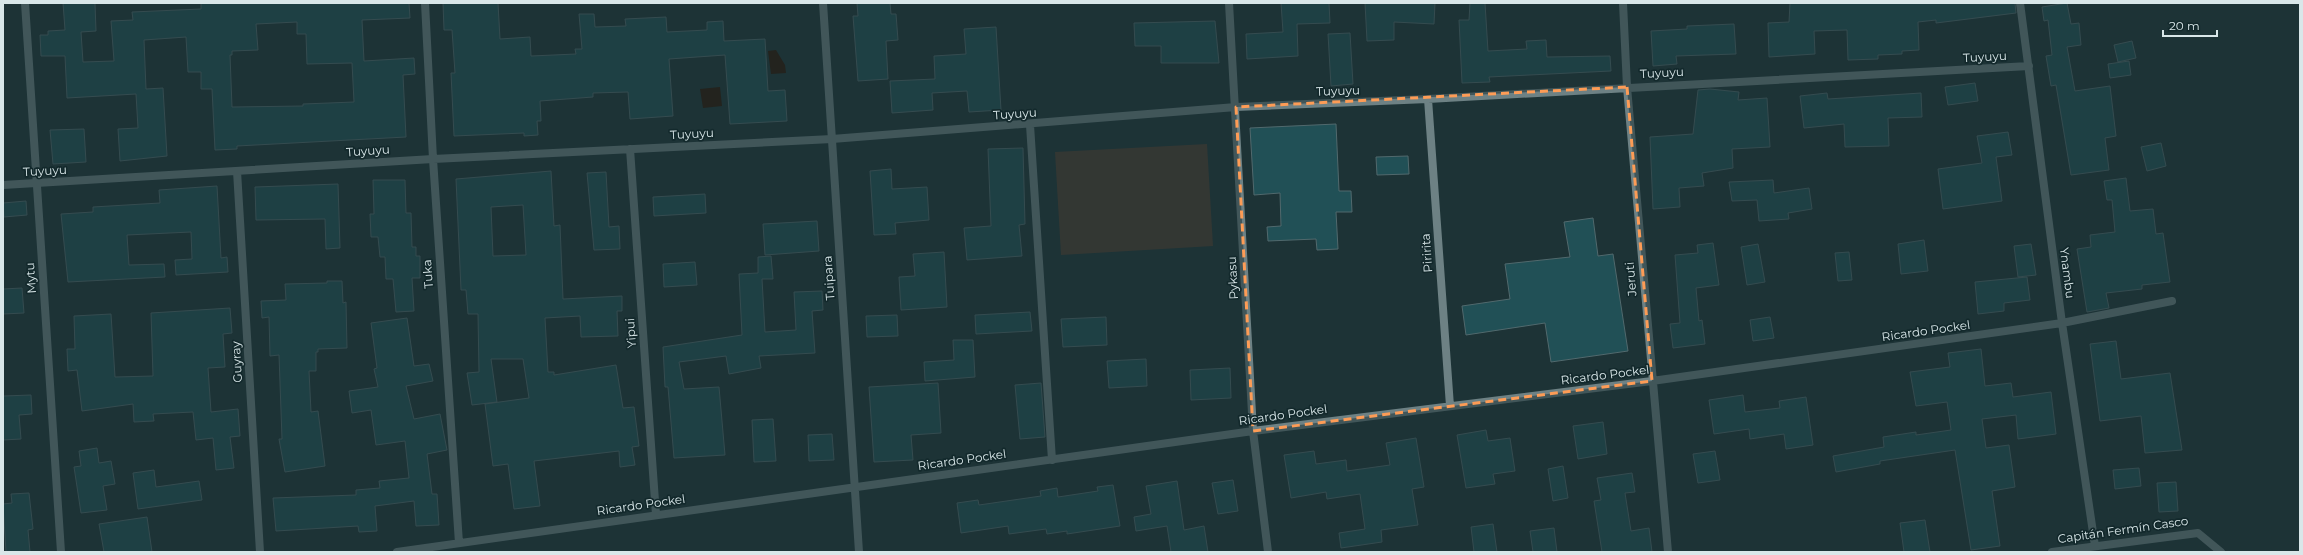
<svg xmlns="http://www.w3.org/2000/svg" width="2303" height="555" viewBox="0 0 2303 555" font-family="Montserrat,sans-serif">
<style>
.green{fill:#4f3d30}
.water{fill:#2a1100}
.building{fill:#215056;stroke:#51696d;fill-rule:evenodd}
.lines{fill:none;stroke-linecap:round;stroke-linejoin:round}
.minor{stroke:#6d8184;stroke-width:8}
.marked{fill:none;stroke:#fd9c56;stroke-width:3;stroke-dasharray:8 5;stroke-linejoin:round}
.labels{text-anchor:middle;stroke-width:3.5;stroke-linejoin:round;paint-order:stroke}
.street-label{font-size:12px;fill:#d9e7e9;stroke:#13292c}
</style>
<rect width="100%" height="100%" fill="#1d3336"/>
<!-- green -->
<path class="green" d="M1207 144 1213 246 1061 255 1055 152Z"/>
<!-- water -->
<path class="water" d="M776 50 785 65 786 73 771 74 768 51Z
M720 87 722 106 703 108 700 89Z"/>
<!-- building -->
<path class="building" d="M63 3H95L96 31 81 32 83 62 114 61 111 21 133 20 132 12 201 9V3H409L410 18 362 20 364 61 414 58 415 74 403 75 406 137 237 146V149L215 150 212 89H201V72H188L186 37 144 40 146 89 163 88 167 156 120 161 118 129 138 128 136 94 67 98 65 56H41L40 35H48V31L65 30ZM297 22V34H306L307 64 352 63 354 102 303 104V106L232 107 230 55H232V51L258 50 256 24Z
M443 3H498L500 39 530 37 531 56 576 54 575 49H582L579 14H594L595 27 626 26 625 19 666 17 667 32 707 30V22L723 21 724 41 765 39 768 91 785 90 787 121 730 124 725 55 669 59 673 116 630 119 628 92 593 93V97L540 101 541 121H537L538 135 524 136V133L454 136 451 73H455L452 30H444Z
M857 3H890L891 14H896L898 40 886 41 888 79 858 81 853 16H858Z
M1281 3H1329L1330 23 1297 24 1298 56 1247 59 1246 34 1283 32Z
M1365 3H1435L1434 24 1394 22V40L1367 41Z
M1470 3H1485L1488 51 1527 49 1526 41 1546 40 1547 57 1610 56 1611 71 1489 77 1490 82 1462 83 1459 20H1469Z
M1790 3H2015L2016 13 1936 23V20L1918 22 1919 50 1902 51V54L1878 55V59L1848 60 1847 30 1814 31 1815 54 1769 57 1768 23 1789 22Z
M2067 3 2071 24 2079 23 2081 45 2067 47 2075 91 2110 86 2116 136 2105 138 2109 170 2071 175 2056 85 2051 86 2046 56 2052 55 2048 20 2044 21 2042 7Z
M1215 21 1219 63H1161V46H1135L1134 23Z
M1734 24 1736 54 1676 56 1677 64 1653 66 1651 31 1687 29V26Z
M996 27 1001 110 969 112 967 91 932 93 933 110 892 113 890 81 935 79 934 56 966 54 964 29Z
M1350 33 1353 84 1331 86 1328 34Z
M2132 41 2136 58 2118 62 2114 45Z
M2129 61 2131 75 2110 78 2108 64Z
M1975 83 1978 101 1948 105 1945 87Z
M1710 89 1739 92 1738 100 1767 98 1770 147 1732 149 1733 168 1702 173 1704 186 1679 188 1680 207 1653 209 1650 137 1693 134 1698 90Z
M1827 93 1828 99 1921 93 1922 117 1888 118 1889 146 1845 147 1844 124 1804 128 1800 96Z
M1336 124 1339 191H1351L1352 212H1336L1338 249 1317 250 1316 239 1268 241 1267 227 1281 226 1280 193 1254 195 1250 128Z
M84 129 86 162 53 164 50 130Z
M2008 132 2012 155 1996 157 2002 201 1943 209 1938 169 1982 163 1977 136Z
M2161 143 2166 166 2147 171 2141 147Z
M1023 148 1025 224 1019 225 1022 256 967 260 964 228 991 226 988 149Z
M1408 156 1409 174 1377 175 1376 157Z
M891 169 892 189 927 187 929 220 895 223 896 234 874 235 870 171Z
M551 171 554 226 560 225 563 299 622 296V311H617L618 336 581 337 580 316 545 318 548 372H554V375L616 365 623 408 634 407 639 446 632 447 635 465 620 467 619 451 534 461 540 506 514 509 508 464 493 466 485 404 529 398 523 359H491L497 402 472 405 467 373 479 372 478 314H468L466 290H461L456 179ZM523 205 526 255 493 256 491 207Z
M606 172 609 227 619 226 620 249 594 250 587 173Z
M2126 178 2130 211 2153 209 2156 234 2163 233 2170 282 2142 285V289L2106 293 2109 308 2087 312 2077 249 2091 247 2090 235 2115 232 2112 200H2107L2104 181Z
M373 180H405L406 213H411L412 247H416V256H420V278H412L414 311 396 312 393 279H386L385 257H380L378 237H371L370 214H374Z
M1773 180 1774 193 1809 188 1812 209 1788 213 1789 219 1759 221 1757 200 1732 201 1729 182Z
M338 184 340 248 326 249 325 219 256 220 255 187Z
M217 186 221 258 227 257 228 272 176 275 175 260 192 259 191 232 127 235 129 265 164 264 165 277 68 282 61 214 93 212V207L160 203 159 190Z
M705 194 706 213 654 216 653 197Z
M26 201 27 215 4 217 3 203Z
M1593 218 1598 256 1613 254 1628 351 1551 362 1545 323 1466 335 1462 306 1510 299 1505 264 1570 257 1564 222Z
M817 221 819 251 765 255 763 224Z
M1924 240 1928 271 1901 274 1898 244Z
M1713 243 1719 285 1696 288 1699 321 1702 320 1705 344 1673 348 1670 324 1680 323 1675 255 1698 253 1697 245Z
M1758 244 1765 282 1747 285 1741 247Z
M2031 244 2036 275 2018 277 2014 246Z
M944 252 947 307 901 310 899 277 915 276 913 254Z
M1849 252 1852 280 1838 281 1835 253Z
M771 256 773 279H762L765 332 796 330 794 292 822 291 823 310 812 311 815 353 759 356 761 368 729 374 726 356 679 362 684 389 719 387 725 455 674 458 668 387H665L663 347 742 335 739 274 758 273V257Z
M695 262 697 285 664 287 663 264Z
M2027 277 2030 300 2004 303V311L1978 314 1975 282Z
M327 281H342L343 303 346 302 347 348 318 349V352H316V371H309L311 412 318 411 325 466 285 472 279 439H282L279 355 270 356 269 317 262 318 261 301 286 300 285 284 327 283Z
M22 288 24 313 3 314V289Z
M230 308 232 333 223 334 225 367 208 368 211 412 238 409 240 436 230 437 234 468 216 470 213 438 196 440 193 412 153 414 154 421 134 422 133 404 82 411 77 370 68 371 67 349H75L74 316 111 314 115 377 153 376 151 313Z
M1030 312 1032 331 976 334 975 315Z
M897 315 898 336 867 337 866 316Z
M1106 317 1107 345 1063 347 1061 319Z
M1770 317 1774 338 1753 341 1750 320Z
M407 318 414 366 429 364 433 381 406 386 414 419 440 414 447 450 427 454 432 494H437L439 525 416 526 414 501 375 506 377 531 359 532 358 526 276 531 273 498 356 495V490L380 488 379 481 409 478 405 441 376 445 371 410 352 413 349 391 378 387 374 369 377 368 371 323Z
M953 340H973L975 377 925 381 924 362 954 360Z
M2116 341 2121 379 2170 373 2182 450 2145 453 2141 416 2100 421 2090 344Z
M1981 349 1985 386 2011 383 2013 397 2051 392 2056 434 2018 439 2016 415 1982 419 1986 448 2009 445 2015 487 1992 491 2000 546 1971 550 1955 450 1880 461V464L1836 472 1833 456 1884 447 1883 437 1916 432V435L1951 430 1947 402 1916 406 1910 372 1950 367 1948 353Z
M1146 359 1147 386 1109 388 1107 361Z
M1230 368 1231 398 1191 400 1190 370Z
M938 383 941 433 911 435 913 460 874 462 869 387Z
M1041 383 1045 437 1020 439 1015 385Z
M31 395 32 414 19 415 21 439 3 440V396Z
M1743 395 1745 412 1780 408 1779 401 1806 397 1813 445 1786 449 1784 434 1750 439 1749 429 1714 434 1709 400Z
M773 419 776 461 754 462 752 420Z
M1603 422 1607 454 1578 459 1573 426Z
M1486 430 1488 441 1510 438 1515 471 1493 474 1495 484 1466 488 1457 435Z
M832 434 834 460 809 461 808 435Z
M1416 438 1424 487 1412 489 1418 525 1381 530 1382 542 1341 548 1339 533 1365 529 1360 494 1327 499 1326 492 1291 498 1284 455 1314 451 1316 464 1346 460 1347 471 1390 465 1386 443Z
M97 448 99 463 111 461 115 484 103 486 107 510 81 513 74 467 81 466 79 451Z
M1715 451 1720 480 1698 483 1693 454Z
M1563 466 1568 498 1553 501 1548 469Z
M2139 468 2141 486 2115 489 2113 470Z
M154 470 156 487 199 481 202 500 138 509 133 473Z
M1632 473 1635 492 1625 493 1631 531 1649 528 1652 552H1602L1594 501 1601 500 1597 478Z
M1233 480 1238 511 1218 514 1212 483Z
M1177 481 1184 530 1204 526 1208 552H1171L1167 526 1136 531 1134 517 1151 514 1146 486Z
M2176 482 2178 511 2159 512 2157 483Z
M1113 485 1120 526 1067 534V531L1047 534 1046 529 1009 534 1008 526 961 533 957 503 978 500 979 505 1041 496 1040 491 1057 488 1058 497 1098 491 1097 487Z
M29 493 33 529 28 530 30 552H6L3 504 12 503 11 494Z
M147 517 152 552H104L99 524Z
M1925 520 1930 552H1904L1900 523Z
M1493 524 1497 552H1474L1471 527Z
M1554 528 1557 552H1533L1530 531Z"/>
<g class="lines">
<!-- minor -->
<path class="minor" d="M25 3 61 552
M425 3 433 159 459 543
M823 3 859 552
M1229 3 1253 431 1268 552
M1623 3 1627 87 1668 552
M2020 3 2062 323 2095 546
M1428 99 1450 406
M1030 125 1052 460
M630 149 656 515
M237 171 260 552
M3 185 433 159 832 139 1236 107 1428 99 2029 66
M397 552 1253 431 1652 381 2062 323 2172 301
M2052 552 2198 533 2221 552"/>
</g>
<!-- marked area -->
<path d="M0 0H2303V555H0ZM1627 87 1652 381 1253 431 1236 107Z" fill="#1d3336" fill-opacity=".55" fill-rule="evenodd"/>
<path class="marked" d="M1627 87 1652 381 1253 431 1236 107Z"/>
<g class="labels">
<!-- street labels -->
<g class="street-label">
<text transform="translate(1985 57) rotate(-3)" y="4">Tuyuyu</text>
<text transform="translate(1662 73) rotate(-3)" y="4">Tuyuyu</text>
<text transform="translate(1338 91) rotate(-2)" y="4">Tuyuyu</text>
<text transform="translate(1015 114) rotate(-4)" y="4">Tuyuyu</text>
<text transform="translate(692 134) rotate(-3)" y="4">Tuyuyu</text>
<text transform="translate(368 151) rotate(-4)" y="4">Tuyuyu</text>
<text transform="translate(45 171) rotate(-3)" y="4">Tuyuyu</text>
<text transform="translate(1427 253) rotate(-94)" y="4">Piririta</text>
<text transform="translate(2067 273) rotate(83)" y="4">Ynambu</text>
<text transform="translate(428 274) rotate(-94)" y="4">Tuka</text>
<text transform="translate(31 278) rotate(-94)" y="4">Mytu</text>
<text transform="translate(829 278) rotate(-94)" y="4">Tuipara</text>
<text transform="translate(1233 278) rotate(-93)" y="4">Pykasu</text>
<text transform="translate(1631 279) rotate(-95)" y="4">Jeruti</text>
<text transform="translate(1926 331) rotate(-8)" y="4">Ricardo Pockel</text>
<text transform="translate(631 333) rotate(-94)" y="4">Yipui</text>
<text transform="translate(237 362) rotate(-93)" y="4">Guyray</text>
<text transform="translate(1605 375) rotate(-7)" y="4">Ricardo Pockel</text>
<text transform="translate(1283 415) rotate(-8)" y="4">Ricardo Pockel</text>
<text transform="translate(962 460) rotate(-8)" y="4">Ricardo Pockel</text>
<text transform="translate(641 505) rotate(-8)" y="4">Ricardo Pockel</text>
<text transform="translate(2123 530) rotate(-8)" y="4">Capitán Fermín Casco</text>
</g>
</g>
<!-- border -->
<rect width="2303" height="555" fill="none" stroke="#d9e7e9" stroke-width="8"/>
<!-- scale -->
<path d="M2163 30v6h54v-6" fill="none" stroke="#d9e7e9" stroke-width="2"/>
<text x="2169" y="30" font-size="12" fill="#d9e7e9" stroke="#13292c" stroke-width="3" paint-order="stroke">20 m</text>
</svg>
